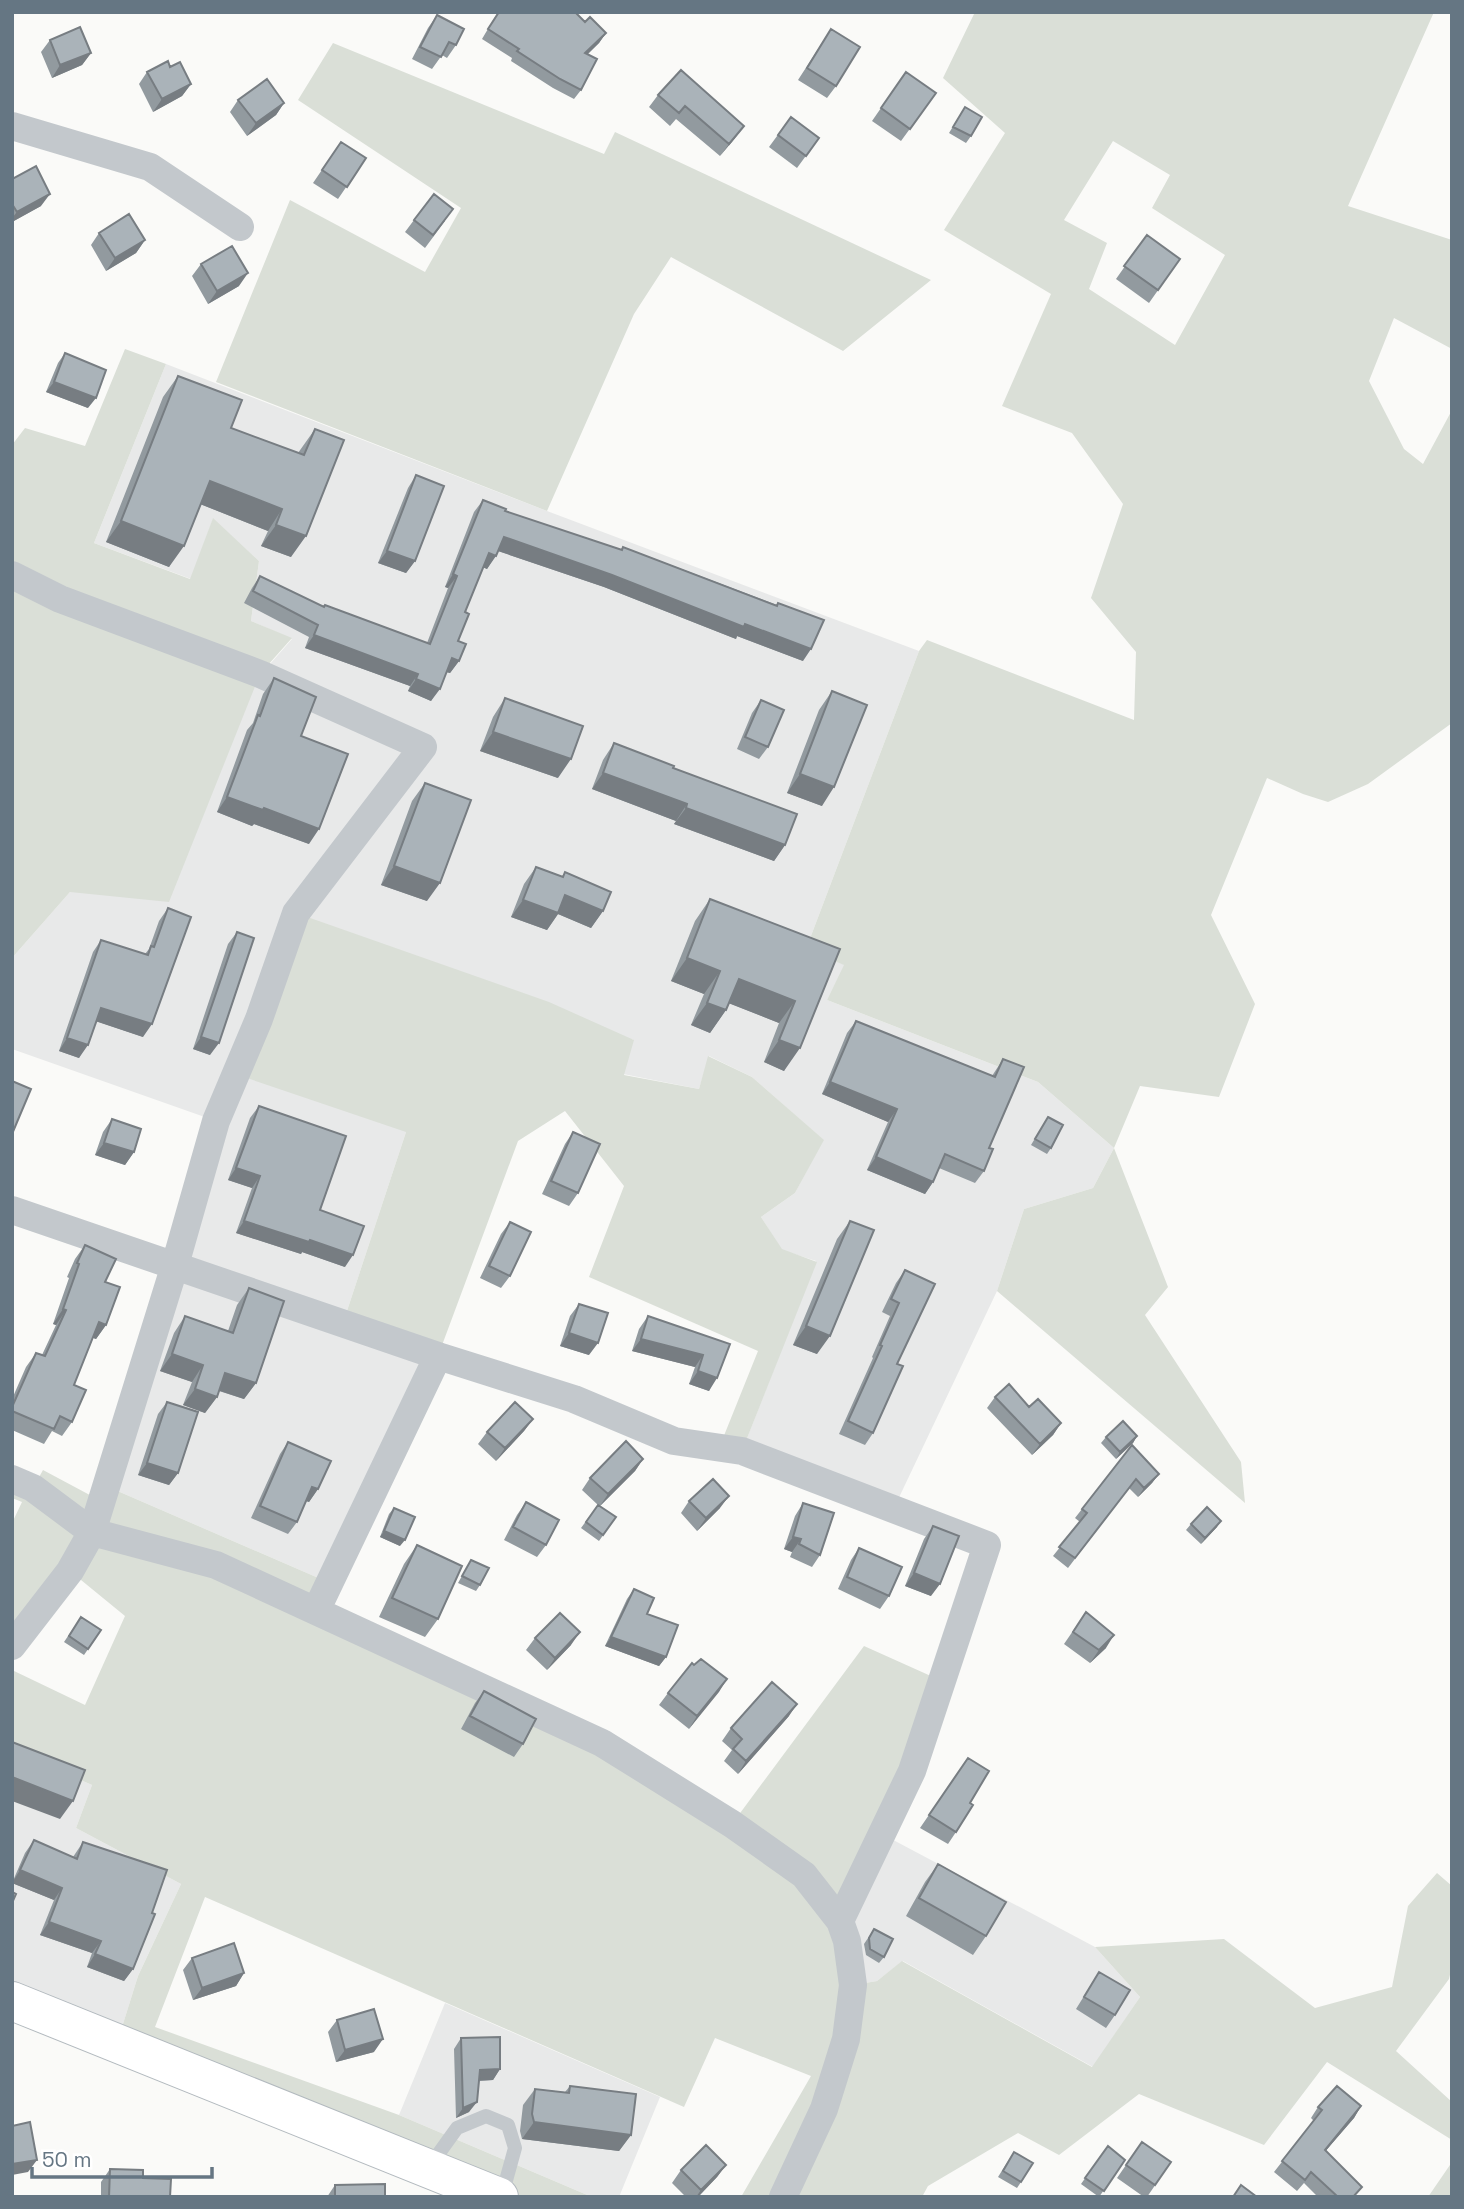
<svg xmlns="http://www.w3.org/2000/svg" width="1464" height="2209" viewBox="0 0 1464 2209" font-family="'Space Grotesk',sans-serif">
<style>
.built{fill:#e8e9e9}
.green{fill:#dadfd7;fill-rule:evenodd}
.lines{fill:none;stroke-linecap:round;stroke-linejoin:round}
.secondary-casing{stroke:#b3babf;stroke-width:40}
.lane{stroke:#c3c8cc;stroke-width:14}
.street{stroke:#c3c8cc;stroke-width:28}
.secondary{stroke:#fff;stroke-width:38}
.wall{fill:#929a9f}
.shaded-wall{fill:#777d82}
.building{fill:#aab3b9;stroke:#777d82;stroke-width:2}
</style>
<rect width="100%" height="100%" fill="#fafaf8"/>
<!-- built -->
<path class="built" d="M166 364 547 511 919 651 806 949 845 965 827 1000 1038 1082 1114 1148 1093 1188 1024 1209 997 1291 894 1508 742 1451 816 1261 782 1250 761 1217 795 1193 823 1140 752 1077 709 1056 699 1089 623 1074 633 1039 406 1132 343 1323 438 1356 330 1583 106 1486 216 1121 12 1049V958L292 639 251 621 259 561 213 519 191 579 94 543Z
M12 1750 92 1785 76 1828 181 1884 138 1976 117 2043 12 2001Z
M882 1834 1095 1947 1140 1997 1093 2067 903 1961 877 1981 853 1985 847 1941Z
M445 2003 660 2097 619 2197H592L399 2115Z"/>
<!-- green -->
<path class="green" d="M975 12H1434L1348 206 1452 240V349L1394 318 1369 381 1404 449 1423 464 1452 410V723L1368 784 1328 802 1303 794 1267 778 1211 915 1255 1004 1219 1097 1140 1086 1114 1148 1168 1287 1145 1315 1241 1462 1245 1503 997 1291 1024 1209 1093 1188 1114 1148 1038 1082 827 1000 844 965 806 949 919 651 927 640 1134 720 1136 652 1091 598 1123 504 1072 433 1002 406 1051 294 944 230 1005 133 943 78ZM1113 141 1170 175 1152 208 1225 255 1175 345 1089 289 1107 243 1064 220Z
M333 43 604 154 615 132 931 280 843 351 671 257 634 314 547 511 216 382 290 200 425 272 461 208 298 100Z
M125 349 166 364 94 543 190 579 213 518 259 561 251 621 292 638 260 674 169 902 70 892 12 958V445L25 428 85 446Z
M296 913 549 1002 634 1040 624 1075 699 1089 708 1056 752 1077 824 1140 795 1193 761 1217 782 1249 817 1262 742 1451 719 1448 758 1351 589 1277 624 1186 565 1111 518 1141 438 1356 343 1323 406 1132 235 1074Z
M43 1470 101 1501 106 1486 330 1583 316 1611 732 1824 864 1646 942 1681 840 1921 853 1985 877 1981 902 1961 1092 2067 1140 1997 1095 1947 1224 1939 1315 2008 1392 1987 1408 1906 1437 1873 1452 1886V1966L1449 1979 1396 2051 1452 2102V2140L1327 2062 1264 2145 1139 2094 1059 2155 1018 2133 928 2186 922 2197H741L811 2076 715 2038 684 2107 205 1897 155 2027 399 2115 592 2197H499L117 2043 138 1976 181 1884 76 1828 92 1785 12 1750V1670L85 1705 125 1616 70 1571 12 1646V1523L22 1502 12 1498V1479L33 1488Z
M1452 2162V2197H1428Z"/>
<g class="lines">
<!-- secondary casing -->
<g class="secondary-casing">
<path id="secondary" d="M12 2001 499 2197"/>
</g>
<!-- lane -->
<path class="lane" d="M429 2167 457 2128 486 2116 508 2125 515 2148 502 2195"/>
<!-- street -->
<path class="street" d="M12 126 150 167 240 227
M12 575 60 599 260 674 423 747 296 913 259 1019 216 1121 175 1265 92 1532 70 1571 12 1646
M12 1210 438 1356 574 1399 674 1441 742 1451 987 1545 912 1771 840 1921
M12 1479 33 1488 92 1532 216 1565 602 1743 732 1824 804 1875 840 1921 847 1941 853 1985 846 2039 824 2109 783 2197
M316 1611 438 1356"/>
<!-- secondary -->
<use href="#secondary" class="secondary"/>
</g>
<!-- wall -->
<path class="wall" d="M498 12 585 22 606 33 599 43 588 54 581 90 574 99 553 88 511 61 512 58 482 39Z
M437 15 456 45 447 58 442 55 432 69 412 59 428 28Z
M831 29 836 86 827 98 798 80Z
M50 40 91 53 82 65 52 78 41 52Z
M170 67 191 84 182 96 153 112 139 84 147 72Z
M681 70 735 138 720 156 676 119 670 126 649 107 658 95Z
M906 72 936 93 901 141 872 121Z
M238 100 284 103 276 115 247 136 230 112Z
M965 107 971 136 966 143 949 133Z
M791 117 819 138 797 168 769 147Z
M341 142 366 158 338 199 313 183Z
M12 179 41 206 12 222Z
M414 220 445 221 425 248 405 232Z
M99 233 145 240 136 253 106 271 91 245Z
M1147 235 1180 259 1149 303 1116 279Z
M201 264 239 286 208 304 192 276Z
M65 353 88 408 46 392 58 363Z
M178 376 231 428 298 453 315 429 291 557 261 546 268 531 200 504 169 567 106 542 163 397Z
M416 475 415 561 406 573 378 563 408 488Z
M483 500 505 511 621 550 623 547 777 605 778 603 803 661 737 636 736 639 604 587 498 551 487 569 483 567 465 612 458 641 459 661 450 673 446 672 431 701 408 691 410 686 305 648 309 637 244 603 252 588 260 576 324 607 427 643 448 588 445 587 474 512Z
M274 678 301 736 309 844 254 824 252 826 217 812 247 730 253 723 263 694Z
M832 691 822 806 787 793 819 710Z
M505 698 558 778 480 751 493 717Z
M761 700 768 747 759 759 737 749 752 713Z
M614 743 673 768 785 845 774 861 674 824 676 821 592 789 603 760Z
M425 783 427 901 381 885 412 801Z
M536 867 562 877 565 872 603 911 591 928 558 914 547 930 511 917 524 884Z
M710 899 840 949 784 1071 764 1062 779 1023 729 1003 726 1010 710 1033 691 1025 704 994 671 981 695 921Z
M168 908 143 1037 96 1021 79 1058 59 1051 93 952 101 940 145 954 149 949 159 921Z
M237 932 210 1055 193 1049 228 944Z
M856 1021 992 1076 1003 1059 989 1148 984 1171 975 1183 939 1168 933 1182 925 1194 867 1170 888 1122 822 1094 847 1033Z
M259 1106 320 1210 345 1267 302 1252 301 1254 236 1233 252 1188 228 1180 250 1118Z
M1048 1117 1051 1148 1047 1154 1031 1145Z
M112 1119 134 1152 125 1165 95 1155 103 1132Z
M573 1132 578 1193 569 1206 542 1194 565 1144Z
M850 1221 817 1354 793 1345 837 1239Z
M510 1222V1276L501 1288 480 1278 501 1234Z
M85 1245 105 1282 106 1325 96 1339 93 1338 74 1385 72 1422 62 1436 52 1431 44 1444 12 1430V1399L26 1367 36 1353 42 1355 56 1325 53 1324 69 1278 67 1277 75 1259Z
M905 1270 897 1364 873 1433 865 1445 839 1434 873 1358 872 1357 890 1316 882 1312 896 1283Z
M249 1288 256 1383 244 1399 219 1391 217 1397 205 1413 183 1405 192 1382 160 1371 174 1333 185 1316 228 1331 237 1305Z
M579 1304 589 1355 560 1346 570 1316Z
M648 1316 730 1344 709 1391 689 1384 695 1367 632 1351 639 1329Z
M995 1397 1029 1407 1061 1423 1053 1435 1032 1455 987 1408Z
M167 1402 178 1473 169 1485 138 1475 158 1414Z
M533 1419 524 1431 496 1461 478 1444 487 1432Z
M1137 1436 1133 1443 1116 1459 1101 1443 1106 1437Z
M288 1442 318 1489 309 1502 306 1501 297 1522 288 1534 251 1518 280 1454Z
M1132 1445 1159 1474 1152 1483 1138 1497 1129 1488 1068 1568 1053 1556 1080 1522 1075 1518 1082 1509Z
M643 1459 635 1471 600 1506 616 1517 599 1541 581 1528 598 1505 582 1490 590 1478Z
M689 1501 720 1508 697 1531 681 1513Z
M526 1502 546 1545 537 1557 504 1540 517 1515Z
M803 1503 820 1555 812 1567 790 1557 792 1552 784 1549 795 1516Z
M394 1508 400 1546 380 1537 389 1514Z
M1191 1524 1217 1527 1201 1544 1186 1530Z
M933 1526 931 1596 905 1586 924 1539Z
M417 1545 438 1619 425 1637 379 1617 404 1564Z
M859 1548 889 1596 880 1609 838 1589 851 1560Z
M471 1560 480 1585 476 1591 458 1583Z
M634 1589 666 1657 659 1666 605 1646 627 1599Z
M1086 1612 1106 1648 1090 1663 1064 1644Z
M81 1617 101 1630 84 1655 64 1642Z
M535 1638 571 1645 547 1670 526 1650Z
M694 1665 727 1679 689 1729 659 1705 668 1693Z
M484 1691 523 1744 514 1757 461 1729 475 1703Z
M789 1716 738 1774 724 1761 732 1750 722 1741 731 1728Z
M968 1758 970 1803 956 1832 948 1844 920 1828Z
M34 1840 73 1857 83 1842 133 1969 124 1981 87 1967 92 1953 40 1935 54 1900 12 1883 25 1853Z
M938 1864 986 1936 973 1955 906 1916 925 1882Z
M874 1929 884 1957 879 1963 866 1955 864 1944Z
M192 1958 244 1973 236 1986 193 2000 183 1970Z
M1099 1972 1115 2015 1106 2028 1076 2009Z
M337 2020 374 2052 336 2062 328 2032Z
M461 2038 500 2069 493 2080 479 2081 469 2112 456 2118 454 2049Z
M570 2086 631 2135 619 2151 522 2139 520 2131 523 2105 535 2089 565 2092Z
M1361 2106 1354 2118 1326 2150 1356 2197H1318L1304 2183 1297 2191 1274 2172 1314 2121 1311 2118 1318 2107Z
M1142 2142 1171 2162 1147 2197H1144L1117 2178Z
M1108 2146 1125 2160 1099 2197 1081 2184Z
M1010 2158 1021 2182 1017 2188 998 2177Z
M726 2165 717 2177 698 2197H686L672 2183 681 2170Z
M110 2169 143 2178 170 2197H101V2182Z
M335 2185 385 2197H327Z"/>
<!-- shaded-wall -->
<path class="shaded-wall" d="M606 33 599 43 579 62 585 53Z
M91 53 82 65 52 78 60 65Z
M191 84 182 96 153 112 162 99Z
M284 103 276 115 247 136 256 123Z
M744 126 735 138 720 156 729 144Z
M50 194 41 206 12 222V218L17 212Z
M145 240 136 253 106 271 115 258Z
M248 273 239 286 208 304 217 291Z
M54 382 96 398 88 408 46 392Z
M210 481 282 509 268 531 195 502Z
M121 521 184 546 169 567 106 542Z
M276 525 306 536 291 557 261 546Z
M504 537 612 575 811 649 803 661 737 636 736 639 604 587 495 550Z
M387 551 415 561 406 573 378 563Z
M489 553 496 556 487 569 480 566Z
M453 574 457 576 448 588 445 587Z
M314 635 418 674 410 686 305 648Z
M452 658 459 661 450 673 443 671Z
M416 679 440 689 431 701 408 691Z
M493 732 571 759 558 778 480 751Z
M603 773 687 804 676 821 592 789Z
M800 774 834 787 822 806 787 793Z
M227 797 264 808 319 829 309 844 254 824 252 826 217 812Z
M686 808 785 845 774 861 674 824Z
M394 866 440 883 427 901 381 885Z
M565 895 603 911 591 928 558 914 547 930 511 917 523 900Z
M687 958 720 971 704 994 671 981Z
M739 979 795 1001 779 1023 723 1001Z
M707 1003 726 1010 710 1033 691 1025Z
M101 1008 152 1024 143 1037 92 1020Z
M201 1037 219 1043 210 1055 193 1049Z
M67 1038 88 1045 79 1058 59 1051Z
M779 1040 800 1048 784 1071 764 1062Z
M830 1082 897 1109 888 1122 822 1094Z
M104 1143 134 1152 125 1165 95 1155Z
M876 1157 933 1182 925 1194 867 1170Z
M236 1168 260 1176 252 1188 228 1180Z
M244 1221 310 1240 353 1255 345 1267 302 1252 301 1254 236 1233Z
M63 1309 66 1310 56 1325 53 1324Z
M99 1322 106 1325 96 1339 89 1336Z
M806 1326 830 1336 817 1354 793 1345Z
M569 1333 598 1343 589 1355 560 1346Z
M641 1339 703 1355 695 1367 632 1351Z
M172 1354 203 1365 192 1382 160 1371Z
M698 1371 717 1378 709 1391 689 1384Z
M225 1373 256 1383 244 1399 214 1389Z
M195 1389 217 1397 205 1413 183 1405Z
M533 1419 524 1431 496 1461 505 1448Z
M1061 1423 1053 1435 1032 1455 1040 1444Z
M1137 1436 1133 1443 1116 1459 1120 1452Z
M643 1459 635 1471 600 1506 608 1494Z
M147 1463 178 1473 169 1485 138 1475Z
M1159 1474 1152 1483 1138 1497 1144 1488Z
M312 1487 318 1489 309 1502 304 1500Z
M729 1496 720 1508 697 1531 706 1518Z
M1221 1521 1217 1527 1201 1544 1205 1538Z
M384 1531 405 1540 400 1546 380 1537Z
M793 1537 801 1539 792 1552 784 1549Z
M914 1573 940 1584 931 1596 905 1586Z
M580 1632 571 1645 547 1670 555 1658Z
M1114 1635 1106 1648 1090 1663 1099 1650Z
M611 1637 666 1657 659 1666 605 1646Z
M727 1679 719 1692 689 1729 697 1716Z
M797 1704 789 1716 738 1774 746 1761Z
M12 1777 73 1801 60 1819 12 1801Z
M20 1870 62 1888 54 1900 12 1883Z
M49 1922 101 1941 92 1953 40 1935Z
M95 1954 133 1969 124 1981 87 1967Z
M244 1973 236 1986 193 2000 202 1988Z
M383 2039 374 2052 336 2062 345 2050Z
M500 2069 493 2080 472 2081 480 2070Z
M477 2102 469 2112 456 2118 463 2108Z
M1361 2106 1354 2118 1317 2161 1325 2150Z
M534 2122 631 2135 619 2151 522 2139Z
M37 2160 28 2172 12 2175V2164Z
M726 2165 717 2177 698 2197H696L701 2190Z"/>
<!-- building -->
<path class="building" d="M499 12H575L585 22 590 17 606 33 585 53 597 59 581 90 560 79 517 51 519 49 488 29Z
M437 15 464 29 456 45 449 42 441 57 420 47Z
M80 27 91 53 60 65 50 40Z
M831 29 860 47 836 86 807 68Z
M168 61 170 67 180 62 191 84 162 99 147 72Z
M681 70 744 126 729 144 685 106 679 113 658 95Z
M906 72 936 93 910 129 881 108Z
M267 79 284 103 256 123 238 100Z
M965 107 982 117 971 136 953 127Z
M791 117 819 138 806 156 778 135Z
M341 142 366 158 347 187 322 170Z
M36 166 50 194 17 212 12 204V179Z
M434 194 453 209 433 235 414 220Z
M129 214 145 240 115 258 99 233Z
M1147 235 1180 259 1158 290 1124 266Z
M232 246 248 273 217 291 201 264Z
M65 353 106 370 96 398 54 382Z
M178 376 242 400 231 428 304 455 315 429 344 440 306 536 276 525 282 509 210 481 184 546 121 521Z
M416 475 444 486 415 561 387 551Z
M483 500 506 509 505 511 622 550 623 547 777 606 778 603 824 620 811 649 745 624 744 627 612 575 504 537 496 556 489 553 465 612 469 614 458 641 466 644 459 661 452 658 440 689 416 679 418 674 314 635 318 625 253 591 260 576 324 607 325 605 430 644 457 576 453 574Z
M274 678 316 697 301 736 348 754 319 829 264 808 263 810 227 797 258 715 260 716Z
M832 691 867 705 834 787 800 774Z
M505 698 583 726 571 759 493 732Z
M761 700 784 710 768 747 745 737Z
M614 743 674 766 673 768 797 814 785 845 686 808 687 804 603 773Z
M425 783 471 800 440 883 394 866Z
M536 867 563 877 565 872 611 892 603 911 565 895 558 913 523 900Z
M710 899 840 949 800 1048 779 1040 795 1001 739 979 726 1010 707 1003 720 971 687 958Z
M168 908 191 917 152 1024 101 1008 88 1045 67 1038 101 940 148 955 151 946 154 947Z
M237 932 254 938 219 1043 201 1037Z
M856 1021 995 1077 1003 1059 1024 1067 989 1148 993 1149 984 1171 945 1154 933 1182 876 1157 897 1109 830 1082Z
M12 1081 31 1089 12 1134Z
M259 1106 346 1136 320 1210 364 1226 353 1255 310 1240 309 1242 244 1221 260 1176 236 1168Z
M1048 1117 1063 1125 1051 1148 1035 1139Z
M112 1119 141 1129 134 1152 104 1143Z
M573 1132 600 1144 578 1193 551 1181Z
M850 1221 874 1230 830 1336 806 1326Z
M510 1222 531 1232 510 1276 489 1266Z
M85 1245 116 1259 105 1282 120 1287 106 1325 99 1322 74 1385 86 1390 72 1422 60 1416 54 1429 12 1411V1407L36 1353 45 1356 66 1310 63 1309 79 1264 77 1263Z
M905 1270 935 1284 897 1364 903 1366 873 1433 848 1421 882 1346 880 1345 899 1303 891 1299Z
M249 1288 284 1301 256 1383 225 1373 217 1397 195 1389 203 1365 172 1354 185 1316 233 1333Z
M579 1304 608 1313 598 1343 569 1333Z
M648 1316 730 1344 717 1378 698 1371 703 1355 641 1339Z
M1009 1384 1029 1407 1038 1399 1061 1423 1040 1444 995 1397Z
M167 1402 198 1412 178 1473 147 1463Z
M515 1402 533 1419 505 1448 487 1432Z
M1123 1421 1137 1436 1120 1452 1106 1437Z
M626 1441 643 1459 608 1494 590 1478Z
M288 1442 331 1461 318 1489 312 1487 297 1522 260 1506Z
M1132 1445 1159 1474 1144 1488 1136 1479 1075 1558 1059 1547 1087 1513 1082 1509Z
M713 1479 729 1496 706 1518 689 1501Z
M526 1502 559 1520 546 1545 513 1527Z
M803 1503 834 1513 820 1555 799 1544 801 1539 793 1537Z
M598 1505 616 1517 603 1535 586 1522Z
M1207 1507 1221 1521 1205 1538 1191 1524Z
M394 1508 415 1517 405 1540 384 1531Z
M933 1526 959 1536 940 1584 914 1573Z
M417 1545 462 1566 438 1619 392 1598Z
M859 1548 902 1567 889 1596 847 1577Z
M471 1560 489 1568 480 1585 462 1576Z
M634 1589 654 1598 647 1614 678 1625 666 1657 611 1637Z
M1086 1612 1114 1635 1099 1650 1073 1632Z
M560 1613 580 1632 555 1658 535 1638Z
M81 1617 101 1630 88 1649 69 1636Z
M701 1659 727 1679 697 1716 668 1693 692 1663 694 1665Z
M772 1682 797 1704 746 1761 733 1749 742 1739 731 1728Z
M484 1691 536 1719 523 1744 470 1716Z
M12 1742 85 1770 73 1801 12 1777Z
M968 1758 989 1771 970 1803 973 1805 956 1832 929 1815Z
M34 1840 77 1859 83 1842 167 1870 152 1913 155 1914 133 1969 95 1954 101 1941 49 1922 62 1888 20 1870Z
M938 1864 1006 1902 986 1936 919 1898Z
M12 1892 16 1894 12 1903Z
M874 1929 893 1939 884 1957 870 1949 869 1938Z
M234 1943 244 1973 202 1988 192 1958Z
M1099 1972 1130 1990 1115 2015 1084 1997Z
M374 2009 383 2039 345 2050 337 2020Z
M500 2037V2069L480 2070 477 2102 463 2108 461 2038Z
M570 2086 636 2094 631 2135 534 2122 532 2114 535 2089 569 2093Z
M1337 2086 1361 2106 1325 2150 1362 2187 1353 2197H1338L1311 2172 1305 2180 1282 2161 1322 2110 1318 2107Z
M30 2122 37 2160 12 2164V2126Z
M1142 2142 1171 2162 1155 2185 1126 2165Z
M706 2145 726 2165 701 2190 681 2170Z
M1108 2146 1125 2160 1104 2191 1085 2178Z
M1014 2152 1033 2163 1021 2182 1003 2171Z
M110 2169 143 2170V2178L171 2179 170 2197H109Z
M385 2184V2197H335V2185Z
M1241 2185 1257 2197H1233Z"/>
<!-- border -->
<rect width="1464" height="2209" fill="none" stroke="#657683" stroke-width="28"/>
<!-- scale -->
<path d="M32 2167v10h180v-10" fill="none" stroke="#657683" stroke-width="3.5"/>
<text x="42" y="2167" font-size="21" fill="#657683" stroke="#ffffff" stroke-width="5" paint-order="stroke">50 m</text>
</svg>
